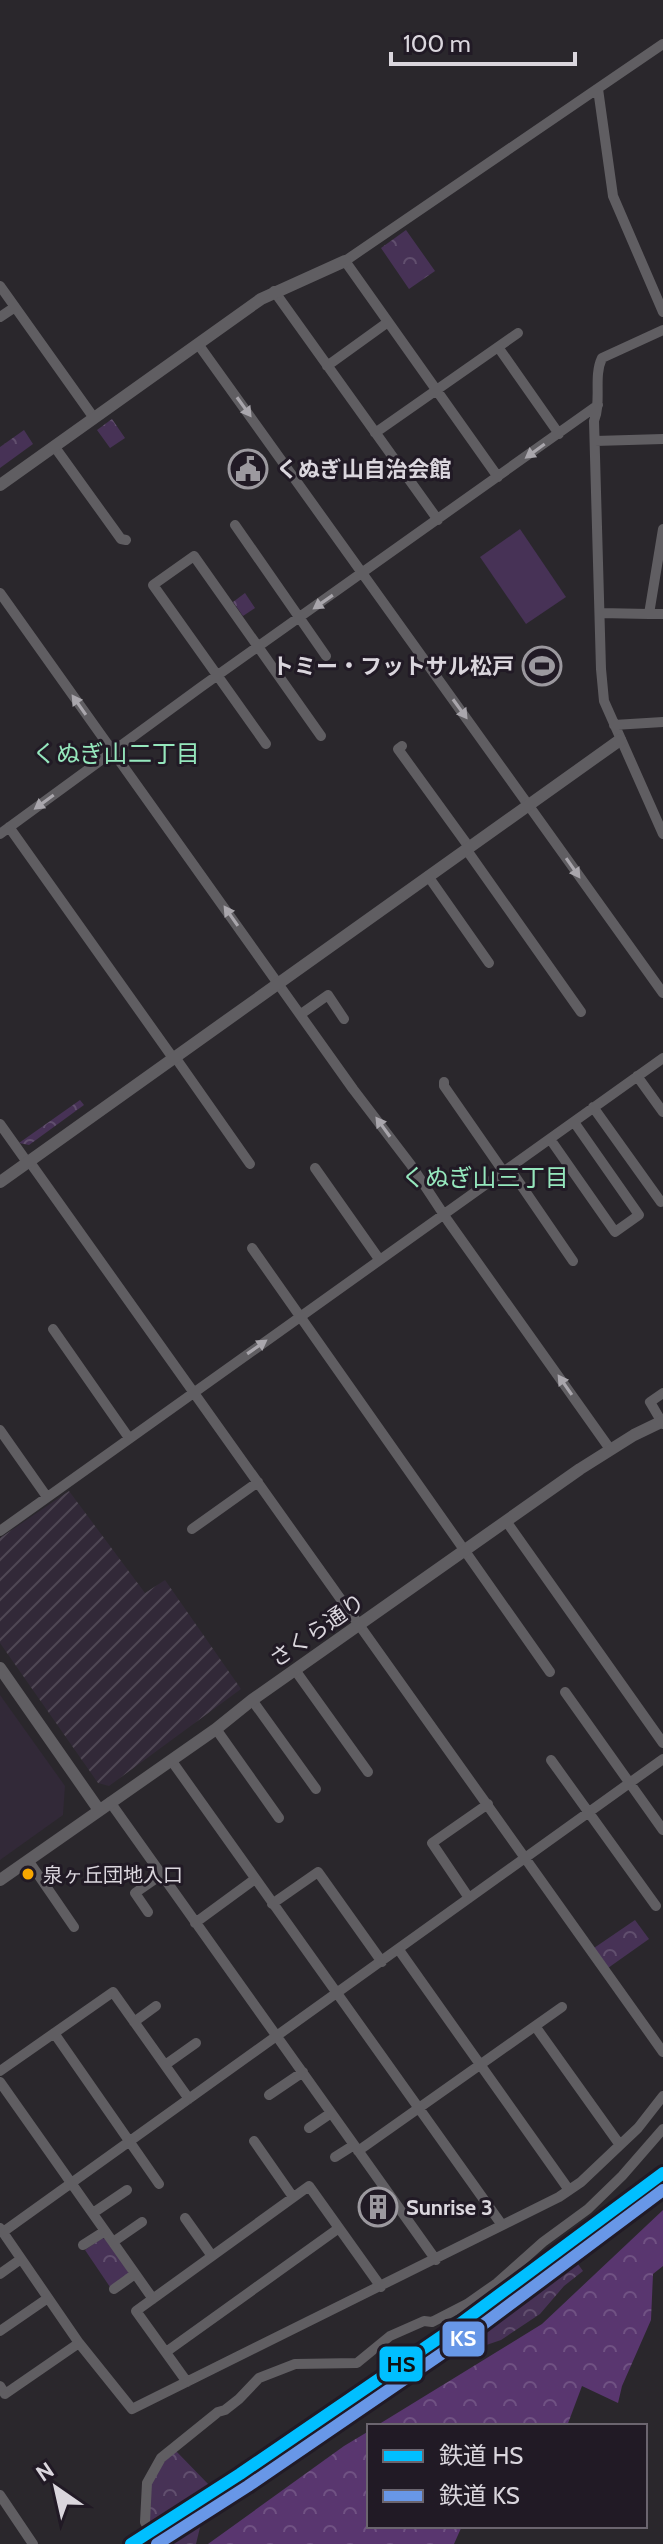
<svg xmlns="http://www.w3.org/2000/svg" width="663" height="2544" viewBox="0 0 663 2544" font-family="Cabin,'Noto Sans JP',sans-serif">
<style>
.built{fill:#322938}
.industrial{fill:url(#industrial-furrows)}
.forest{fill:url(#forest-crowns)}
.park{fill:url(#park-crowns)}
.pitch{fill:#473256}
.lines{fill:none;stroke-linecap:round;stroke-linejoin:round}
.minor{stroke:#605e62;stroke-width:10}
.tertiary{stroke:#605e62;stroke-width:12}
.rail-1-casing{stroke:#211a25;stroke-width:18}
.rail-2-casing{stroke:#211a25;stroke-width:18}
.rail-1{stroke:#00bfff;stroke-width:12}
.rail-2{stroke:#6897e7;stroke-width:12}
.oneway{fill:#a9a6ac}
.bus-dot{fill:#f7a600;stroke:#211a25;stroke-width:3}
.labels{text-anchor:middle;stroke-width:6;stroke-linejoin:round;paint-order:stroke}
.bus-label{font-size:20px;fill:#dad6dd;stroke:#211a25;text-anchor:start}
.poi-label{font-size:22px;font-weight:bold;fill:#dad6dd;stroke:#211a25;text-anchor:start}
.street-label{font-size:22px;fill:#dad6dd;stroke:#211a25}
.neighbourhood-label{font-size:24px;fill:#95e7bd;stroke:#211a25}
.line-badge{stroke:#211a25;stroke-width:3}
.badge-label{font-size:22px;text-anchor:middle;font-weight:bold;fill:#fff}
.pale-badge-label{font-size:22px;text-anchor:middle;font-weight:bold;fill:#111}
</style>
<defs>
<pattern id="industrial-furrows" width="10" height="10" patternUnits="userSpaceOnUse" patternTransform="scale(2)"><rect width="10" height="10" fill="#322938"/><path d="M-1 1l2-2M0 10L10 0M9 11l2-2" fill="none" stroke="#4f4754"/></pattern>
<pattern id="forest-crowns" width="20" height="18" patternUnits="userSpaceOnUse" patternTransform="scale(2)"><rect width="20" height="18" fill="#59366f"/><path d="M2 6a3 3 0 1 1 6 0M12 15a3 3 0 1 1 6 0" fill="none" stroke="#705283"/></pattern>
<pattern id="park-crowns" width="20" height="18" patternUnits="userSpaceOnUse" patternTransform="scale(2)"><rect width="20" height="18" fill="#473256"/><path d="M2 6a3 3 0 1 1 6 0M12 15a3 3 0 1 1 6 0" fill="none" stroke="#614f6e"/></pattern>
</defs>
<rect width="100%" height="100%" fill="#2a272c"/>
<!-- built -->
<path class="built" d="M0 1695 65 1786 63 1815 0 1860Z"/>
<!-- industrial -->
<path class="industrial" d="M69 1491 145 1593 165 1580 241 1689 109 1786 98 1783 0 1643V1538Z"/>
<!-- forest -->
<path class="forest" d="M663 2210V2266L653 2274 651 2320 622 2386 618 2403 582 2386 567 2426H376L542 2324Z
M369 2431V2526H462L454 2544H208L344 2446Z"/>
<!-- park -->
<path class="park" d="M406 230 435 271 409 289 381 248Z
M112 419 125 438 110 448 97 430Z
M24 430 33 444 0 468V447Z
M245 593 255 608 243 616 233 602Z
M80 1100 84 1105 29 1145 19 1143Z
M635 1920 649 1939 608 1968 594 1948Z
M102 2238 106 2239 128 2271V2274L110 2287 85 2250Z
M575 2260 583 2271 564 2286 540 2314 501 2340 460 2354 453 2347Z
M176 2451 210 2486 196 2544H161C158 2536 152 2528 149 2520 141 2494 155 2466 176 2451Z"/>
<!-- pitch -->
<path class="pitch" d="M520 529 566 597 526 624 480 557Z"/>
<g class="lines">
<!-- minor -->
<path class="minor" d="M598 89 613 196 663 312
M0 286 94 418
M274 291 438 520
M0 317 15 307
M663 330 602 358C593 377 602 401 594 421L601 669 604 701 663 834
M198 344 663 993
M498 347 559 434
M327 366 388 322
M375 433 518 333
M595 441 663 439
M54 446 121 539 126 540
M498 477 345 261 663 44
M235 525 326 656
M0 593 353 1089 411 1165 448 1221 610 1449
M600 613 649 614 663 529
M649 614H663
M614 725 663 722
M266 744 153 585 194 556 321 736
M402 746 398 749 469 847
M9 827 173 1058
M0 834 201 687 598 405
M466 849 581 1012
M428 876 489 963
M301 1014 328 995 344 1019
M175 1057 250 1164
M637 1076 663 1112
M444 1082V1086L503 1171
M593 1107 661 1202
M0 1124 27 1162
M550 1139 615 1232 639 1215 574 1122
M29 1161 663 2052
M315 1168 379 1259
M510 1169 573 1261
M252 1248 550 1672
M53 1329 129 1438
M663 1393 650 1402 663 1424
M0 1430 47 1497
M506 1521 663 1743
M192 1529 258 1482
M0 1531 663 1058
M295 1670 368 1772
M565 1692 663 1830
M252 1700 316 1789
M216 1729 279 1818
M171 1760 502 2225
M551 1760 656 1906
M110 1802 436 2260
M28 1860 74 1927
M469 1898 432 1843 488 1804
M272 1904 318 1872 382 1962
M148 1912 135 1893 161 1875
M195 1923 255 1879
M399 1950 569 2190
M134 2022 156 2006
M54 2033 159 2184
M165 2065 196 2043
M0 2071 113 1992 189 2099
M0 2082 153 2299
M269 2095 303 2072
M309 2128 331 2113
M254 2141 293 2197
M620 2145 638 2128 663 2096
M358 2151 562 2007
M335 2157 354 2145
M93 2213 127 2190
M185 2218 212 2256
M0 2228 79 2343 132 2409 559 2197 581 2182 620 2145 535 2026
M3 2232 663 1759
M113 2242 142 2222
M83 2245 105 2231
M0 2274 21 2259
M114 2289 135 2274
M0 2331 48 2298
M166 2352 339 2228
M187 2382 136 2311 309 2186 381 2287
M0 2386 5 2394 79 2343
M0 2495 33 2544
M157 2544 145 2522 147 2483 161 2458 218 2412 225 2410 239 2399 259 2378 295 2364 357 2363 390 2336 424 2321 432 2322 467 2304 497 2283 543 2242 588 2209 622 2176 663 2129"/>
<!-- tertiary -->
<path class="tertiary" d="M0 485 261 299 345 261
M0 1182 620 740
M0 1668 99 1810
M0 1880 216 1729 252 1700 580 1469 634 1435 663 1421"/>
<!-- rail-1 casing -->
<g class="rail-1-casing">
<path id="rail-1" d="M131 2544 240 2474 461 2323 663 2173"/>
</g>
<!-- rail-2 casing -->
<g class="rail-2-casing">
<path id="rail-2" d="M157 2544 248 2486 469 2335 663 2190"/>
</g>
<!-- rail-1 -->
<use href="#rail-1" class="rail-1"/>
<!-- rail-2 -->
<use href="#rail-2" class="rail-2"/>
</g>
<!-- one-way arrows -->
<defs><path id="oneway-solid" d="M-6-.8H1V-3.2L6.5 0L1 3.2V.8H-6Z" transform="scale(2)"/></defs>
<g class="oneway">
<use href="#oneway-solid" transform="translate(244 407) rotate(54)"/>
<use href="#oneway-solid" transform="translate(535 451) rotate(144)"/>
<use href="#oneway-solid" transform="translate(323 602) rotate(145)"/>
<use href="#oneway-solid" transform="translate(79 705) rotate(-125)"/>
<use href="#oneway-solid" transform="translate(460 709) rotate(54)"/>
<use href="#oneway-solid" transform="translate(44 802) rotate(144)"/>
<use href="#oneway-solid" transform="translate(573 868) rotate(55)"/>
<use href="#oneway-solid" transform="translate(231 916) rotate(-125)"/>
<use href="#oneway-solid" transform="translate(383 1127) rotate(-126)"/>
<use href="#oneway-solid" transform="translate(257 1347) rotate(-35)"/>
<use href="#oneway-solid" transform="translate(565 1385) rotate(-125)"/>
</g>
<!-- icons -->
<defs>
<g id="civic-ring" transform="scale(2)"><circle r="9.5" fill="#211a25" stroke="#9c999f" stroke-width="1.5"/><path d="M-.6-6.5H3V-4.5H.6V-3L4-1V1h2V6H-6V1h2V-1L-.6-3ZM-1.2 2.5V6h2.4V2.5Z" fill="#9c999f"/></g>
<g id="stadium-ring" transform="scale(2)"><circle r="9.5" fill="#211a25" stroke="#9c999f" stroke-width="1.5"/><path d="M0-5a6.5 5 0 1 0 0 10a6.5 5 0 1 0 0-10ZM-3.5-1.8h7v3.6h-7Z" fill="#9c999f"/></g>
<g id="building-ring" transform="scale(2)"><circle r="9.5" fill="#211a25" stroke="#9c999f" stroke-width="1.5"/><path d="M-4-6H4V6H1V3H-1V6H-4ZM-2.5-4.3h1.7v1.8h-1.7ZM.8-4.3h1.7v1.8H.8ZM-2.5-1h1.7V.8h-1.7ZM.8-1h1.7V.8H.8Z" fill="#9c999f"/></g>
</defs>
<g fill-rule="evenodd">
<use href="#civic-ring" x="248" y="469"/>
<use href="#stadium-ring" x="542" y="666"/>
<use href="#building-ring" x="378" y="2207"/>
</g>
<!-- markers -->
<circle class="bus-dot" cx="28" cy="1874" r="7"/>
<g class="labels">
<!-- bus labels -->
<g class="bus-label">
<text x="43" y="1882">泉ヶ丘団地入口</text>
</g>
<!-- poi labels -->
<g class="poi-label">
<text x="276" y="477">くぬぎ山自治会館</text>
<text x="514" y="674" text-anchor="end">トミー・フットサル松戸</text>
<text x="406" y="2215">Sunrise 3</text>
</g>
<!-- street labels -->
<g class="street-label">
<text transform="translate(317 1630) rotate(-35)" y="8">さくら通り</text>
</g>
<!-- neighbourhood labels -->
<g class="neighbourhood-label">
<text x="116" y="762">くぬぎ山二丁目</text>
<text x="485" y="1186">くぬぎ山三丁目</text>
</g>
</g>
<g class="line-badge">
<rect x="441" y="2320" width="45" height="38" rx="8" fill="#6897e7"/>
<rect x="378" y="2345" width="46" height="38" rx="8" fill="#00bfff"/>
</g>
<g class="badge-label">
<text x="463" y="2346">KS</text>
</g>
<g class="pale-badge-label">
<text x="401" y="2372">HS</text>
</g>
<!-- legend -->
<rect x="367" y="2424" width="280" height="104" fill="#211a25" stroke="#6b656f" stroke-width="2"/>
<rect x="383" y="2450" width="40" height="12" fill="#00bfff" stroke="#6b656f" stroke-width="2"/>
<text x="439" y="2464" font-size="24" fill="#dad6dd">鉄道 HS</text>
<rect x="383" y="2490" width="40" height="12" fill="#6897e7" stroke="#6b656f" stroke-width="2"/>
<text x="439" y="2504" font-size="24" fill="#dad6dd">鉄道 KS</text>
<!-- north arrow -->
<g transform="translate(56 2488) rotate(326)" stroke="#211a25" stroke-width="6" paint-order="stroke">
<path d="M0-6L14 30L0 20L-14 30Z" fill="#dad6dd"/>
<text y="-12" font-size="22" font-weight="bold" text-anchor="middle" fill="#dad6dd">N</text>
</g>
<!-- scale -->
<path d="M391 52v12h184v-12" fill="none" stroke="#dad6dd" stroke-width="4"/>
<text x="403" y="52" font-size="24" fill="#dad6dd" stroke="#211a25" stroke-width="6" paint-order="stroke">100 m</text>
</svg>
